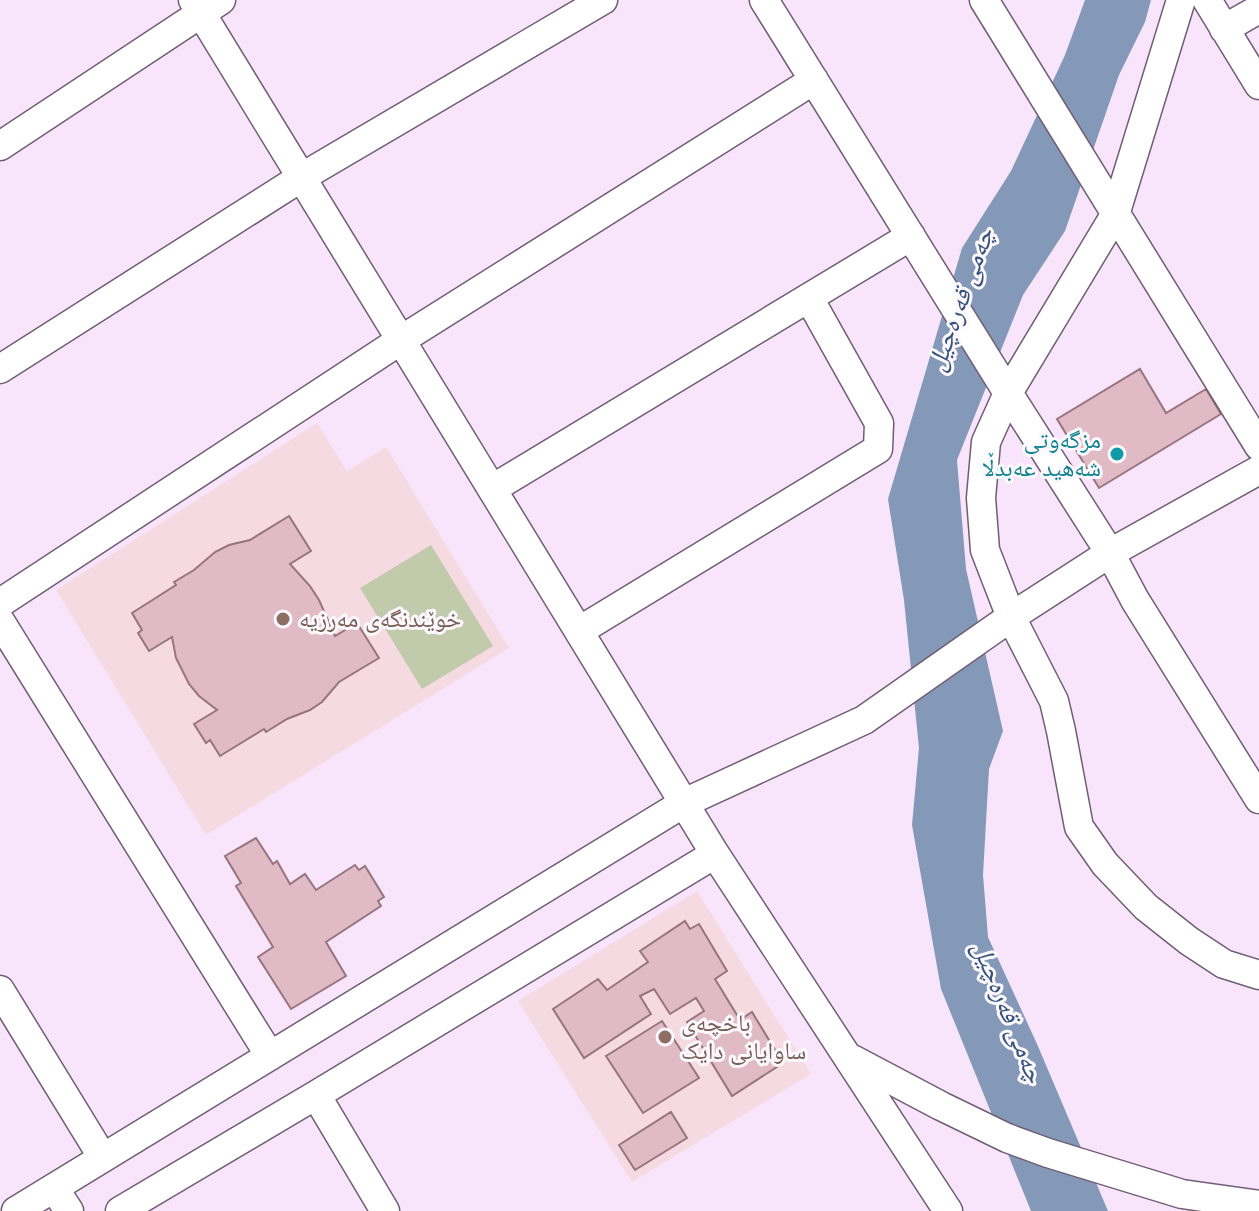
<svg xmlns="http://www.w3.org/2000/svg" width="1259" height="1211" viewBox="0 0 1259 1211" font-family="Quicksand,'Noto Naskh Arabic',sans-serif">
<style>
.education{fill:#f5dbe1}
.green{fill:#c2caac}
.water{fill:#8499b7}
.building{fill:#e0bac5;stroke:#97747e;stroke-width:2}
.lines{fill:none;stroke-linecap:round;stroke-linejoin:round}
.minor-casing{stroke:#715d75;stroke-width:31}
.minor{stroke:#fff;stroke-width:28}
.culture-dot{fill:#0f9aa8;stroke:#fdf8fd;stroke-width:3}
.education-dot{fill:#8d6e63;stroke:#fdf8fd;stroke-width:3}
.labels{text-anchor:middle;stroke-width:6;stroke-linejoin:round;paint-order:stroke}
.culture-label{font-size:24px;fill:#0d838f;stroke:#fdf8fd;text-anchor:end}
.education-label{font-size:24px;fill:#785e54;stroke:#fdf8fd;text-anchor:start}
.water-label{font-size:26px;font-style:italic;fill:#34527d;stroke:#fdf8fd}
</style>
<rect width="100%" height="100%" fill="#f8e5fc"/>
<!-- education -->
<path class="education" d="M317 423 347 471 386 447 509 648 206 835 56 590Z
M697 891 811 1074 632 1182 518 1001Z"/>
<!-- green -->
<path class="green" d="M431 545 493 646 422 689 360 588Z"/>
<!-- water -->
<path class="water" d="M1085 0H1151L1145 22 1119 75 1065 231 1023 295 957 460 966 569 1003 731 989 769 983 875 988 937 1037 1044 1108 1211H1031L941 989 912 825 919 748 904 600 888 499 962 248 1011 171 1065 55Z"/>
<!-- building -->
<path class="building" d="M1140 369 1166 413 1206 389 1221 414 1099 488 1057 419Z
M289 516 311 551 290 564 310 586 319 600 335 636 357 623 379 658 339 682 322 702 310 710 287 719 266 732 264 729 220 756 210 740 206 743 194 724 217 710 199 696 189 684 176 658 172 637 149 651 138 633 142 630 132 613 176 585 174 582 194 570 215 552 229 545 250 540Z
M256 838 273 864 277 861 290 884 305 874 316 890 355 865 359 870 365 866 384 897 378 901 381 906 326 942 346 976 291 1009 258 957 273 947 236 886 241 883 225 856Z
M685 921 690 929 699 924 727 971 715 979 740 1020 752 1012 783 1063 732 1096 687 1022 704 1011 696 998 670 1014 654 989 640 996 651 1014 584 1058 553 1009 598 979 607 990 648 962 640 951Z
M662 1021 699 1078 643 1113 606 1056Z
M671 1112 687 1138 635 1170 619 1145Z"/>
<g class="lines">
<!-- minor casing -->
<g class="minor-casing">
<path id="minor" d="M193 0 715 854 948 1211
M764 0 1008 393 1110 553 1135 600 1259 799
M984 0 1259 446
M1181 0 1115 215 1008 393 986 442 981 498 985 550 1011 617 1054 701 1061 731 1079 827 1105 864 1146 907 1189 941 1224 964 1259 975
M1207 0 1259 85
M1224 29 1259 9
M0 146 221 0
M0 369 302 177 603 0
M492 489 911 236
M0 603 401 340 814 80
M0 621 270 1056
M579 631 878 449 879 423 809 298
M0 990 103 1158
M852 1059 941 1106 1007 1138 1048 1153 1182 1194 1259 1205
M316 1095 385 1211
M54 1188 69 1211
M16 1211 684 803 864 720 1011 617 1110 553 1259 470
M120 1211 316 1095 715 854"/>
</g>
<!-- minor -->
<use href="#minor" class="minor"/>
</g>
<!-- markers -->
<circle class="culture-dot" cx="1117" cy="454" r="8"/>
<g class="education-dot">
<circle cx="283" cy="619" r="8"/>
<circle cx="665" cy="1037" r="8"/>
</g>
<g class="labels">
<!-- culture labels -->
<g class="culture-label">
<text x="1101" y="448">مزگەوتی<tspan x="1101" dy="28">شەهید عەبدڵا</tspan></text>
</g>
<!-- education labels -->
<g class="education-label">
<text x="299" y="627">خوێندنگەی مەرزیە</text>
<text x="681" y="1031">باخچەی<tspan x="681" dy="28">ساوایانی دایک</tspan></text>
</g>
<!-- water labels -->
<g class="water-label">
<text transform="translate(960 299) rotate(-70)" y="9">چەمی قەرەچیل</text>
<text transform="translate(1009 1012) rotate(68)" y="9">چەمی قەرەچیل</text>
</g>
</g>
</svg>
